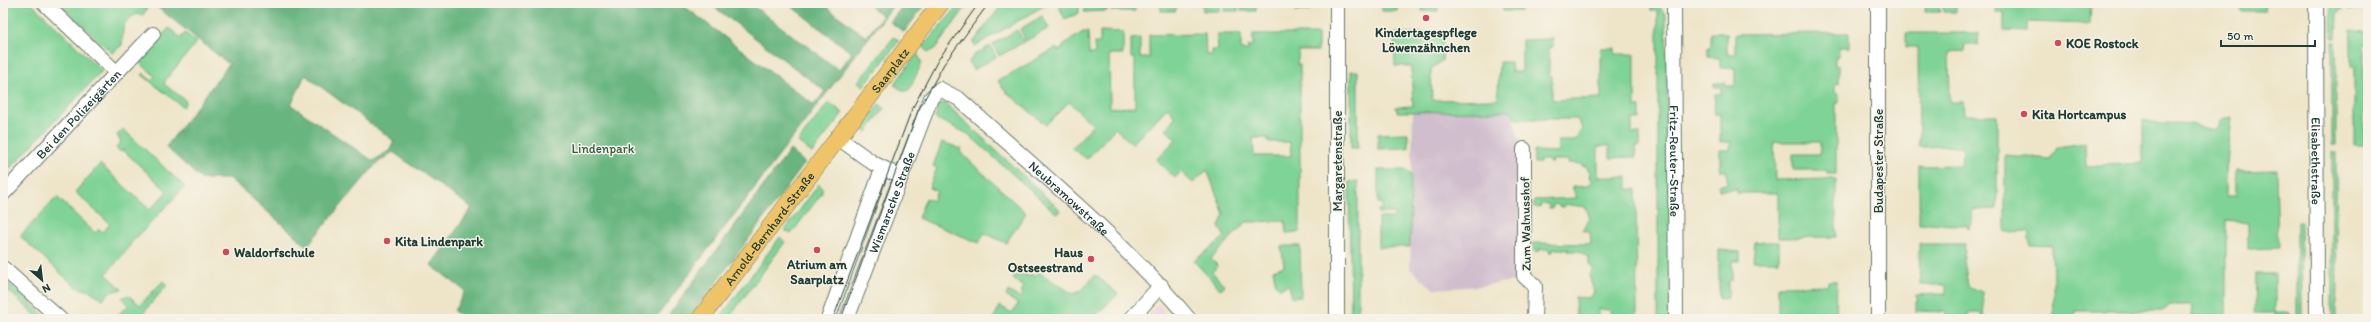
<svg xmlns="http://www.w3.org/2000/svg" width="2371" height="322" viewBox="0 0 2371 322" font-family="Itim,sans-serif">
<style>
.built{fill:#f4cfdd}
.industrial{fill:#d0bdcd}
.green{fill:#7fd396;stroke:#4f8865;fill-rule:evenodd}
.forest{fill:#67b57f;stroke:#43795a;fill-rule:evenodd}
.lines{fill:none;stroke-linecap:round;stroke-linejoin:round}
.minor-casing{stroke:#677868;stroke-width:16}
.major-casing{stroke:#677868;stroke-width:18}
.minor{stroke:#fff;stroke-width:14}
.major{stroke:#efc469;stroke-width:17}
.tram{stroke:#1f3d34;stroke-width:1}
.poi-dot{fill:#d1495b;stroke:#f7f3e8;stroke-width:1.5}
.labels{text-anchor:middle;stroke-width:3;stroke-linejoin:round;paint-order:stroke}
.poi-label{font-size:13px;font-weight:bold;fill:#1f3d34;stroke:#f7f3e8;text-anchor:start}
.street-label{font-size:13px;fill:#1f3d34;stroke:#f7f3e8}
.park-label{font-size:13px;fill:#325b48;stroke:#f7f3e8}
</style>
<rect width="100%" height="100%" fill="#f7f3e8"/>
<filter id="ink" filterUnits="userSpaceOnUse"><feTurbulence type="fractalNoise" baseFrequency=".025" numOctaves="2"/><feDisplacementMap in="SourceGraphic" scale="8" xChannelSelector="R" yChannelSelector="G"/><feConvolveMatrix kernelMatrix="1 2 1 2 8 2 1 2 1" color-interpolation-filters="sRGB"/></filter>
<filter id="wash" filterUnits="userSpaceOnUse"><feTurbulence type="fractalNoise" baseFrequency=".012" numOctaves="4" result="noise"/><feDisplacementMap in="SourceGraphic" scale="16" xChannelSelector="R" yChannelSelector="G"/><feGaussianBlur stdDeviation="0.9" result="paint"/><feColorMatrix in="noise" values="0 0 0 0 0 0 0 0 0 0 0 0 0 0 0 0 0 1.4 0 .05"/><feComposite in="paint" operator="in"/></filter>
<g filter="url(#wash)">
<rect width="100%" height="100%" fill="#eee5c9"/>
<!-- built -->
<path class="built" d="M1158 304 1170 319H1145Z"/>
<!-- industrial -->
<path class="industrial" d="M1512 111 1519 141 1520 280 1480 286 1434 289 1410 269 1413 112Z"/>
<!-- green -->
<path class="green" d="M3 3H31L102 71 3 176Z
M58 3H151L142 16 137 14C119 23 124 30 122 45L112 53Z
M961 3H969L934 50 928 52 922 47Z
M1003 3H1049L975 46 973 43Z
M1065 3H1079V13L1065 19 1059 7Z
M1084 3H1108L1107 11 1084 12Z
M1112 3H1135V11H1111Z
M1161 3H1176V11H1161Z
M1203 3H1220V11H1203Z
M1225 3H1239L1238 11H1224Z
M1242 3H1256V11H1241Z
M1296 3H1310V11H1296Z
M1382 3H1397V11H1382Z
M1422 3H1438V11H1422Z
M1503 3H1521V11H1503Z
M1651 3H1656L1666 15 1671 319H1658V11H1651Z
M1926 3H1939L1940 12H1925Z
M1943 3H1956V12H1943Z
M1996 3H2091L2090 24 2027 22V32L2004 31V12H1996Z
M2241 3H2265L2264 11H2241Z
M2332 3H2342V9L2337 13 2336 38H2331Z
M2348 3H2368V9H2348Z
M1042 16 1049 28 1026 41 1020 29Z
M169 28 181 38 185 33 197 42 166 79 164 84 186 101 183 107 142 75 143 73 151 80 155 76 139 62Z
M1017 30 1024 42 999 56 993 44Z
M2351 30 2368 33V45H2364V145H2354V67H2351Z
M1100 31 1123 32V54H1109L1110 108 1135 107V58H1131V39L1140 38V58H1149V35L1205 34 1206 55H1212V50H1218L1217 34H1241V50H1248V46L1253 45V34H1318V51H1299L1297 65H1300V232L1286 233 1285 221 1246 222 1211 259 1218 266 1212 272 1225 286 1220 289 1194 261 1225 237 1219 227 1224 214 1207 170 1193 183 1181 172 1175 178 1156 160 1176 139 1165 129 1175 118 1168 107 1132 144 1115 128 1087 159 1072 148 1093 125 1069 102 1046 125 1004 90 998 81 1056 48 1058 51 1064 47 1063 45 1083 32H1088L1089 54H1095L1094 43H1100ZM1253 138H1268V142H1290L1291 156H1254Z
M1394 33H1443L1442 61 1431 69 1432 100 1498 99 1499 62H1511L1512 72H1522V40L1553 39V47H1549V75L1552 76V100L1601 98V48H1615V54H1635V107H1640V119H1632V133H1640V146H1636V157L1610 158V146H1598V177H1627V189H1636L1637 319H1611L1610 310 1599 309V319H1576L1575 297 1589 298 1594 292 1589 275 1593 268 1589 265V258L1579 251H1568V249H1553V252H1549V249H1540V251H1534L1532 243 1591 244 1590 232 1582 230 1590 219 1586 207 1564 204V207H1559V205L1553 204V208H1549V204H1541L1540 208 1534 207V200L1577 198 1572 187 1587 186 1593 181 1589 177 1590 172 1586 166H1582V164L1568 163V160H1552L1553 163H1549V160H1540V163H1534V151L1558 152V141H1575L1582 128 1577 119H1516L1512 111 1397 112 1396 107 1413 106 1411 66H1395Z
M1711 33H1727V54H1735V34L1849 33V47H1839V56L1835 57V66H1839V84H1835V93L1839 94V103H1836V174H1827V170H1793V154H1820V142H1774L1775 180 1836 179V237L1778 238V193H1737V189L1719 190V185L1727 184V171H1720V150H1730L1731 142H1720V114H1714L1715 94H1721V87H1714V83H1725V86H1735V68H1720V58L1708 57V47H1711Z
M1906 33H1979L1978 45H1965L1964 51 1949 52 1950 102H1963L1964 115H1997V209L1972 210V222L1968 229 1967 225 1919 224V166L1961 165 1963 146 1919 147 1918 47H1906Z
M894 37 899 41 864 86 858 82Z
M2332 42H2336V145H2332Z
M990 46 996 57 973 70 969 62 974 55Z
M917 53 922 63 909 90 904 91 894 85Z
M1351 71H1358V148H1351Z
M829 102 843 113 812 153 798 142Z
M945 103 1060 210 1057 214 968 134 935 118 939 104Z
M879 104 884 108 867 132 861 128Z
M2232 118 2226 171V196H2236V171L2276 170 2278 248 2248 249V222L2226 220V319L2191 316 2192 305H2170L2163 311H2075L2074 319H2054L2052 246 2030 245 2028 231 2005 232V155L2050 159 2057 147 2085 143 2086 166 2143 163V120C2159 125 2174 122 2190 124 2203 126 2203 133 2218 128L2221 120Z
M123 129 185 187 131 243 128 249 106 274 122 289 110 292 103 299 90 291 76 287 20 236 57 197 95 233 99 229 103 232 110 224 75 192 100 164 150 210 167 191 123 150 121 152 116 148 121 142 117 135Z
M1408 133V148L1378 149V134Z
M942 142 962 149 960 152 1026 213 1006 243 984 233 979 243 918 218 926 198 933 201 937 191 929 188 937 168 933 166Z
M2332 152H2336L2337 319H2332Z
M1378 170H1406L1411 173 1410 247H1378V218H1394V213H1378V210L1382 209V203H1378Z
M1358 181V319H1351L1349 182Z
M819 184 822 187V193L791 234 785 230Z
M2297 222H2301L2302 319H2297Z
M780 237 785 242 728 319H719Z
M1755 242H1779V261H1753Z
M1919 244H1965L1964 259 1968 286 1982 292 1984 319H1982L1981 313H1968V319H1945V312L1920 311 1916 312V295L1946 294V285H1920Z
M1281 246H1300L1301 297 1297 296 1292 298 1289 285 1279 288 1276 285 1273 270 1284 266Z
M1719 250 1740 252V261H1732V280L1728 281V298L1719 299Z
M1038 272 1073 294 1081 291 1095 275 1118 294 1092 319H993L1000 306 1012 313 1018 304 1006 296 1008 291 1020 298 1023 294 1021 292 1024 287 1013 279 1016 275H1036Z
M2256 274H2275V313H2290V319H2276L2275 313H2255Z
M3 278 48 319H40L3 286Z
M163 281 167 285 138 319 114 318 129 305 122 298 128 295 140 305Z
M1828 281H1837L1836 319H1755L1756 316 1778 315V286L1828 285Z"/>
<!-- forest -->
<path class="forest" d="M152 3H680L814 105 825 91 709 3H749L839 70 852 53 787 3H821L866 37 883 16 866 3H884L888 6 891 3H895L655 319H464L454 311 465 291 431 265 472 208 393 152 376 164 307 246 230 179H201L166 147 229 64ZM305 75 394 141 390 150 373 161 291 105Z
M905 3H926L904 32 890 22Z
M790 150 805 163 689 319H666Z"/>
</g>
<g filter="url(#ink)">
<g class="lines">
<!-- minor casing -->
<g class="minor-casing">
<g id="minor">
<path d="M44 3 116 72"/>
<path id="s1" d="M1674 3 1676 319"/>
<path d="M1878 3V319"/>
<path id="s2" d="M2316 3 2317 319"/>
<path d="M837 137 873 163 891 172"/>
<path d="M1524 149V276L1535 286 1534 319"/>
<path id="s3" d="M3 194 153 34"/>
<path d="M3 268 60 319"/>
<path d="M828 319 882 169"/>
<path id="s4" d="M847 319 931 98 940 89 959 99 969 108C1044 176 1124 241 1189 319"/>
<path d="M1131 319 1161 285"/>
<path d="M1337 319V3"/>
</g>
</g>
<!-- major casing -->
<g class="major-casing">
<g id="major">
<path id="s5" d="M700 319 941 3"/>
</g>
</g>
<!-- minor -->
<use href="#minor" class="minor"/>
<!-- major -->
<use href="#major" class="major"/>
<!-- tram -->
<path class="tram" d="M833 319 912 109 938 60 979 3
M841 319 918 111 944 64 989 3"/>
</g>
</g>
<!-- markers -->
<g class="poi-dot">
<circle cx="1426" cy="18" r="4"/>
<circle cx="2058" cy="43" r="4"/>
<circle cx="2024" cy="114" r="4"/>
<circle cx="387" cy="241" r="4"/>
<circle cx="817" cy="250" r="4"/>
<circle cx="226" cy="252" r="4"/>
<circle cx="1091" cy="259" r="4"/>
</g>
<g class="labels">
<!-- poi labels -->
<g class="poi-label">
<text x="1426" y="37" text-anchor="middle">Kindertagespflege<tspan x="1426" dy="15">Löwenzähnchen</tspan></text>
<text x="2066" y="48">KOE Rostock</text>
<text x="2032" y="119">Kita Hortcampus</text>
<text x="395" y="246">Kita Lindenpark</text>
<text x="234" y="257">Waldorfschule</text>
<text x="1083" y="257" text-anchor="end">Haus<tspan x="1083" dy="15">Ostseestrand</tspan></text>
<text x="817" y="269" text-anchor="middle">Atrium am<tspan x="817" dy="15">Saarplatz</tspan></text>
</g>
<!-- street labels -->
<g class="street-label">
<text dy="5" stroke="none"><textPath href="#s5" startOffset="313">Saarplatz</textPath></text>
<text dy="5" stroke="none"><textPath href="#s3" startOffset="110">Bei den Polizeigärten</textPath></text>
<text transform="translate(1337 161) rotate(-90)" y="5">Margaretenstraße</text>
<text dy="5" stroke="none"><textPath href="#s1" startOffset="158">Fritz-Reuter-Straße</textPath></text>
<text transform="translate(1878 161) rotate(-90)" y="5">Budapester Straße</text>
<text dy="5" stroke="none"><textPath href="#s2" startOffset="158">Elisabethstraße</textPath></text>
<text dy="5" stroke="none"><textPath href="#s4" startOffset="419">Neubramowstraße</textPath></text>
<text dy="5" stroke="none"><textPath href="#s4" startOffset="125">Wismarsche Straße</textPath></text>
<text transform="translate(1525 224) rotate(-91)" y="5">Zum Walnusshof</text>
<text dy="5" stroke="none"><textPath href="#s5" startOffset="114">Arnold-Bernhard-Straße</textPath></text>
</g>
<!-- park labels -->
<g class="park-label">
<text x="603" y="153">Lindenpark</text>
</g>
</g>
<!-- margin -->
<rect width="2371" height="322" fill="none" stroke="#f7f3e8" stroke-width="16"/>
<!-- north arrow -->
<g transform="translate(42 280) rotate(152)" stroke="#f7f3e8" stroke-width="3" paint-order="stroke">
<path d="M0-3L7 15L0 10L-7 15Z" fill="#1f3d34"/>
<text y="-6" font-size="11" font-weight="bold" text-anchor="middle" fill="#1f3d34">N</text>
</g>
<!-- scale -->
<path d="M2221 40v6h94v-6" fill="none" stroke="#1f3d34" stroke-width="2"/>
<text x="2227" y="40" font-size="12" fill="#1f3d34" stroke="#f7f3e8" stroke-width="3" paint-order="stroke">50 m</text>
</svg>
